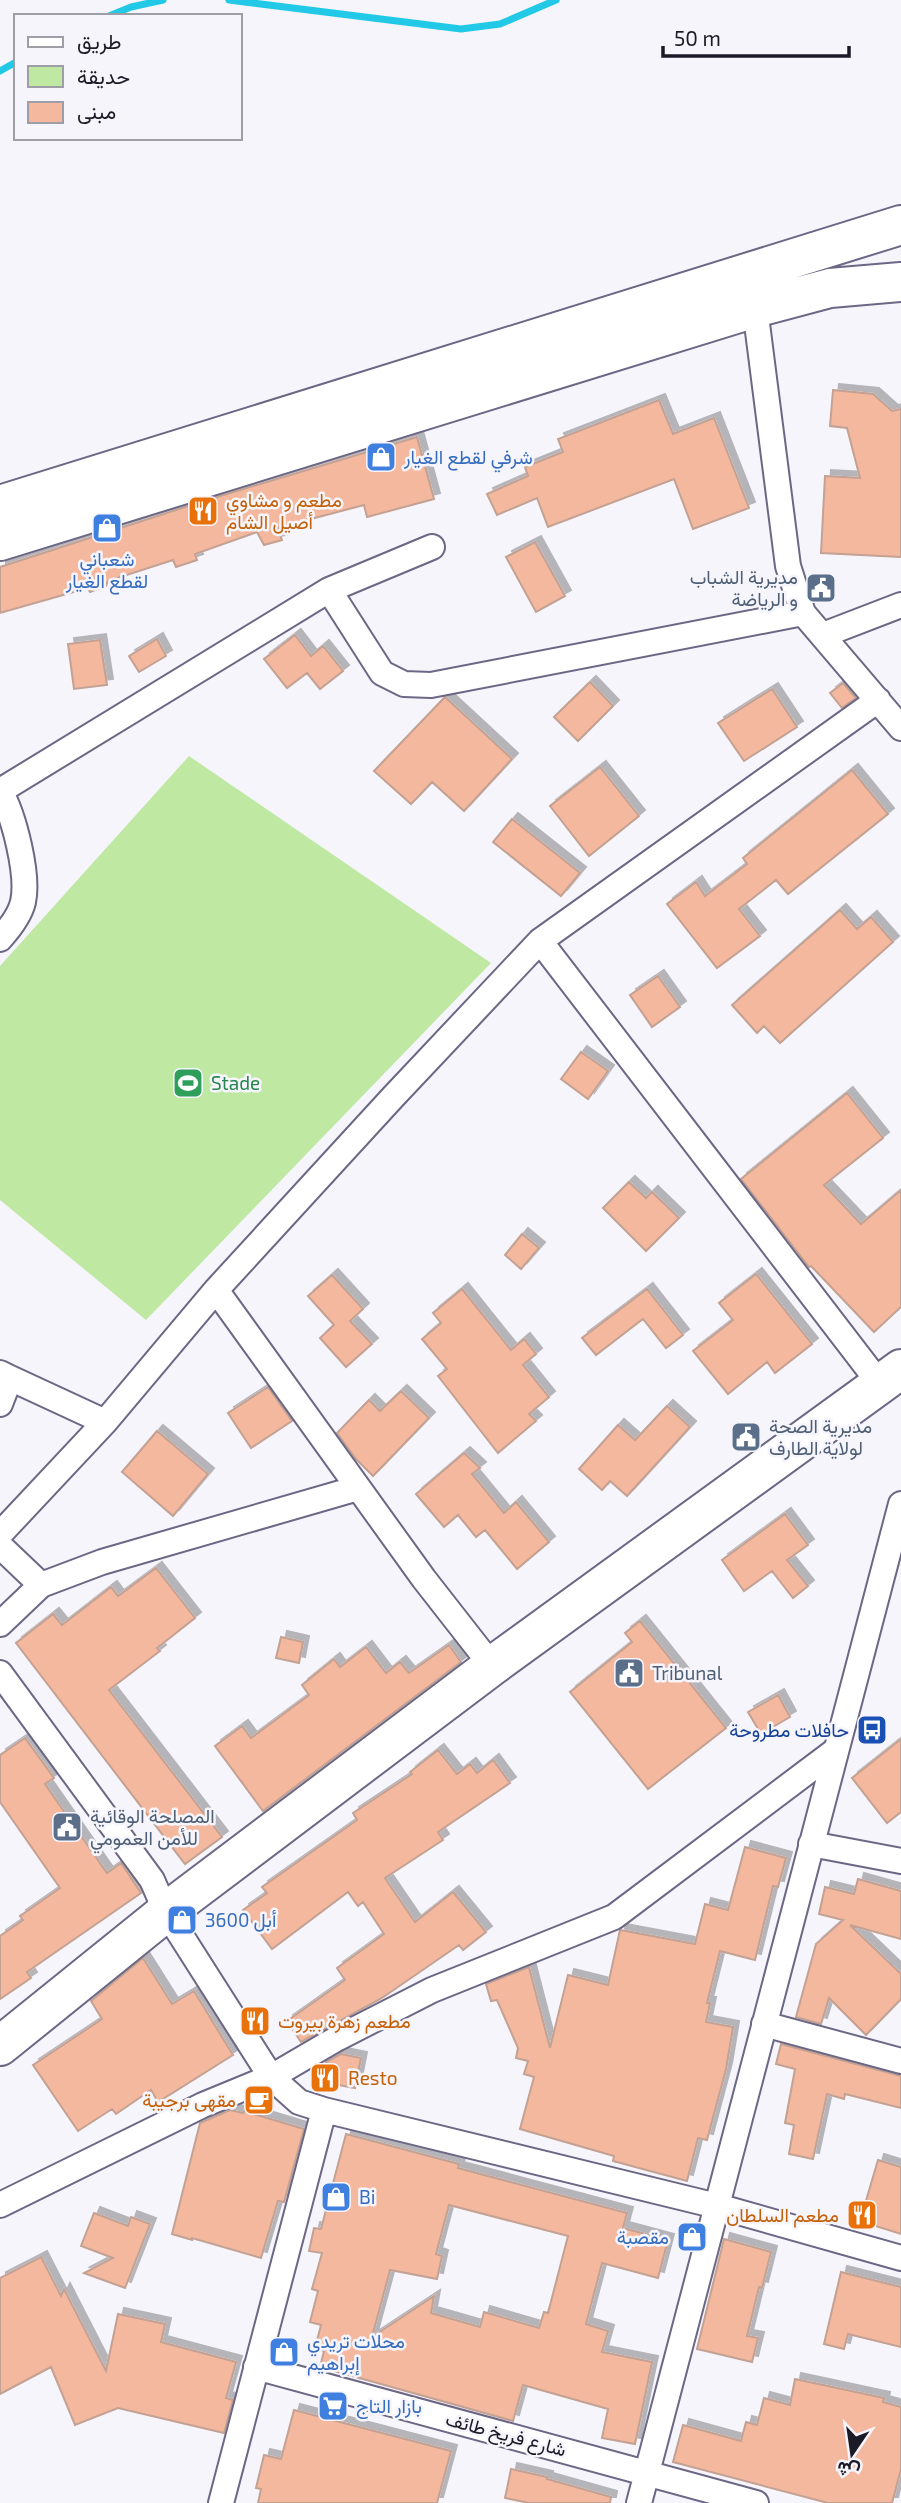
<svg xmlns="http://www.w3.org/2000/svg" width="901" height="2503" viewBox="0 0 901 2503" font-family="'Exo 2',Vazirmatn,sans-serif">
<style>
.green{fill:#bfe8a3}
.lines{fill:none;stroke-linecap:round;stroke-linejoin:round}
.stream{stroke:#22c9e6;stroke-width:7}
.building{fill:#f4b89f;stroke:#c3a193;stroke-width:2;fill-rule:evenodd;filter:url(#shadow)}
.street-casing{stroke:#6b6784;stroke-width:28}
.primary-casing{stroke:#6b6784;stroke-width:42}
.highway-casing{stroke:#6b6784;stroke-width:42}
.street{stroke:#fff;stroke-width:24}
.primary{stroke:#fff;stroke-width:38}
.highway{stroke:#fff;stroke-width:38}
.labels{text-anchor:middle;stroke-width:5;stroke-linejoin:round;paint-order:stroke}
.shop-label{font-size:19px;fill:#366cbe;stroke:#f6f5fc;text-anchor:start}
.food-label{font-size:19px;fill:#c56008;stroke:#f6f5fc;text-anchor:start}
.service-label{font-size:19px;fill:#4e5e75;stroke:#f6f5fc;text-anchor:start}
.leisure-label{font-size:19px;fill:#27864d;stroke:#f6f5fc;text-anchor:start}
.transit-label{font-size:19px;fill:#164399;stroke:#f6f5fc;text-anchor:end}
.street-label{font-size:19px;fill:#1c1a26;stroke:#f6f5fc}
</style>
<defs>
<filter id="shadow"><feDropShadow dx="6" dy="-6" stdDeviation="0" flood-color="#0004"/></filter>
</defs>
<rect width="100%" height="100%" fill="#f6f5fc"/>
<!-- green -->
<path class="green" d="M189 756 491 963 146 1320 0 1200V966Z"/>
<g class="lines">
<!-- stream -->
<path class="stream" d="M229 0 461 29 500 24 556 0
M109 16 131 7 163 0
M0 71 16 62"/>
</g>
<!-- building -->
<path class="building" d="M833 390 873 394 892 411 901 409V557L821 553 825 476 860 478 847 428 830 426Z
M659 400 673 434 714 418 749 508 693 529 674 479 548 527 537 498 497 515 487 494 528 476 525 467 563 452 558 439Z
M417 437 434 499 367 517 364 505 277 528 282 540 264 545 257 532 195 554 197 560 176 567 173 560 108 581 106 586 90 592 88 588 0 613V567L207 500Z
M535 542 565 596 536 612 506 557Z
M295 635 311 656 323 646 343 671 320 689 307 673 287 688 264 659Z
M157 639 166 656 139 672 129 656Z
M100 640 107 685 74 689 68 644Z
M590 682 613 706 578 741 554 717Z
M843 683 856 698 842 708 830 693Z
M772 689 797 727 744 761 718 723Z
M445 697 512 759 464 811 432 782 411 804 374 771Z
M600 767 639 816 589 856 550 806Z
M852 770 888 814 788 894 776 880 739 909 760 936 717 968 667 904 696 882 705 896 747 864 743 858Z
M512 819 580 873 561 896 493 842Z
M840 910 857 929 871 917 893 942 780 1043 764 1026 757 1033 732 1005Z
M658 976 680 1007 652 1027 630 995Z
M581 1052 608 1071 588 1099 561 1079Z
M847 1093 883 1138 824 1185 861 1224 901 1190V1307L874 1332 811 1266 809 1267 741 1179Z
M629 1182 646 1198 652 1192 679 1218 646 1251 603 1208Z
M522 1234 539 1248 521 1269 505 1255Z
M756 1274 812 1344 775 1373 767 1362 728 1394 693 1351 733 1320 719 1303Z
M332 1275 363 1309 350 1321 372 1344 346 1367 320 1338 334 1325 308 1296Z
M462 1289 511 1350 524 1339 536 1354 523 1365 549 1397 529 1414 536 1421 498 1453 438 1376 447 1369 422 1339 441 1323 433 1313Z
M647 1289 683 1335 666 1348 643 1319 596 1355 582 1338Z
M268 1387 292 1421 251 1448 228 1413Z
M401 1391 429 1418 373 1476 356 1459 337 1433 369 1400 380 1411Z
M667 1406 690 1427 627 1496 610 1481 602 1490 579 1469 618 1425 635 1440Z
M157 1431 208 1474 173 1516 122 1472Z
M464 1453 480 1468 472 1474 504 1513 516 1502 549 1542 517 1569 485 1530 476 1537 458 1515 444 1527 416 1494Z
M785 1514 808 1545 787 1560 808 1586 793 1598 772 1571 744 1591 722 1560Z
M156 1568 195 1618 157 1648 160 1651 109 1690 222 1837 185 1864 16 1643 53 1614 62 1625 111 1587 118 1596Z
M640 1621 726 1728 648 1789 570 1692 632 1642 625 1633Z
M281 1637 303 1642 299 1663 276 1658Z
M449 1645 461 1662 263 1811 215 1746 242 1726 251 1738 309 1695 302 1685 334 1659 340 1667 366 1647 386 1673 400 1662 409 1673Z
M778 1695 790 1717 761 1734 748 1712Z
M25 1738 54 1778 45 1784 107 1873 121 1863 141 1893 27 1972 31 1978 0 1999V1936L23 1920 20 1916 60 1888 0 1802V1755Z
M901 1739V1812L887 1823 852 1778Z
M438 1750 457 1774 470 1764 477 1773 493 1760 510 1783 438 1832 443 1840 385 1878 415 1922 453 1892 486 1932 463 1950 459 1945 382 1998 301 2042 287 2021 345 1980 337 1968 384 1934 363 1902 358 1906 348 1892 272 1949 243 1910 267 1893 262 1887 357 1820 353 1813 412 1774 410 1772Z
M745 1847 786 1858 778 1887 773 1886 755 1960 720 1951 707 2003H710L706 2022 733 2027 726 2069 707 2140 698 2138 687 2181 613 2161 614 2156 520 2129 534 2077 524 2074 528 2061 516 2058 518 2048 497 2000 491 2001 486 1984 529 1967 550 2048 568 1975 608 1985 620 1930 695 1944 705 1904 728 1910Z
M858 1879 901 1891V1939L850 1925 901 1974V1999L866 2035 829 1998 821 2024 796 2017 816 1944 843 1920 819 1914 825 1887 854 1894Z
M143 1958 172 2004 194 1991 233 2055 158 2102 151 2090 116 2114 112 2109 78 2131 33 2065 102 2019 91 2001Z
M781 2044 901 2076V2108L845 2094 844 2099 827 2094 813 2159 789 2154 794 2125 785 2123 795 2069 776 2064Z
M341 2054 361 2058 355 2088 322 2082 326 2062Z
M230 2110 243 2113 244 2111 304 2129 284 2202 278 2201 261 2258 192 2238V2240L172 2234 200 2123Z
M346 2134 459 2164 458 2168 627 2213 623 2228 668 2240 658 2278 602 2263 586 2324 608 2331 602 2352 652 2362 635 2444 602 2438 608 2409 523 2385 513 2421 320 2367 324 2351 315 2348 321 2325 310 2322 318 2291 312 2289 322 2253 309 2251 314 2228 321 2229ZM449 2205 568 2236 548 2313 544 2312 539 2328 484 2312 480 2327 431 2313 434 2296 372 2337 390 2270 437 2279 442 2256 436 2254Z
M878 2160 901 2167V2234L860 2221Z
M94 2213 128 2226 131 2217 150 2224 125 2288 84 2273 113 2258 81 2246Z
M724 2239 771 2252 762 2288 759 2287 747 2336 758 2338 752 2362 697 2349Z
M41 2257 61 2296 64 2289 106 2371 118 2314 165 2324 161 2342 236 2362 226 2398 233 2400 224 2433 118 2408 75 2425 51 2367 0 2394V2278Z
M841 2272 901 2287V2347L848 2334 844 2349 824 2344Z
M795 2379 884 2398 883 2402 901 2407V2469L892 2503H828L673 2462 683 2425 741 2441 746 2422 757 2425 764 2398 790 2405Z
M294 2410 451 2451 437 2503H258L261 2489 256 2488 264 2455 281 2459Z
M511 2469 547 2477V2479L611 2497 610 2503H529L505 2498Z"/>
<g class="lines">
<!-- street casing -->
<g class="street-casing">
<path id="street" d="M755 308 788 566 803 613 901 728
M329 590 382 673 404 684 431 685 803 613
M823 635 901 605
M0 791 329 590 432 547
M0 791C14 815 29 875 23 902 20 915 9 929 0 939
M540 941 880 1384
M216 1290 424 1579 492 1666
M0 1373 10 1378 0 1404
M10 1378 105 1422
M0 1534 105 1422 216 1290 393 1097 540 941 878 700
M0 1546 41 1585 0 1624
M41 1585 102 1562 358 1488
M0 1673 152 1880 166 1912 271 2077 299 2102 324 2110 717 2206 901 2258
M811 1844 901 1861
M764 2024 901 2061
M0 2205 203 2105 271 2077 338 2038 432 1990 614 1917 836 1750
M256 2367 756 2503
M221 2503 324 2110
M639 2503 901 1504"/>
</g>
<!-- primary casing -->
<g class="primary-casing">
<path id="primary" d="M0 2046 166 1912 492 1666 901 1369"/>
</g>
<!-- highway casing -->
<g class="highway-casing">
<path id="highway" d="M0 505 901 225
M0 541 755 308 830 288 901 282"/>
</g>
<!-- street -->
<use href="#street" class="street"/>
<!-- primary -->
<use href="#primary" class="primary"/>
<!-- highway -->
<use href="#highway" class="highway"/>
</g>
<!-- icons -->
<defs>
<g id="shop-square" transform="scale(1.575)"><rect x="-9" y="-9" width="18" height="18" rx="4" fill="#3f7fe0" stroke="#f6f5fc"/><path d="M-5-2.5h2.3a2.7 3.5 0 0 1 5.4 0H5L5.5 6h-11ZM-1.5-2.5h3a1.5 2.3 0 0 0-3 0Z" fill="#fff"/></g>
<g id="restaurant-square" transform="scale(1.575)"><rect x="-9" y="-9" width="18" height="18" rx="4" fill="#e8710a" stroke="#f6f5fc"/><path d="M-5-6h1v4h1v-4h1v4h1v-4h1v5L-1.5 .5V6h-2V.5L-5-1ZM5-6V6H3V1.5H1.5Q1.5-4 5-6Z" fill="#fff"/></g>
<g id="civic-square" transform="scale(1.575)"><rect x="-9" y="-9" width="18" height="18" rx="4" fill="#5c6f8a" stroke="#f6f5fc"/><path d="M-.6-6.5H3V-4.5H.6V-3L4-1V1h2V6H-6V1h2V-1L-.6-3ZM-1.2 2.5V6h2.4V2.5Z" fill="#fff"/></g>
<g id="stadium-square" transform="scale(1.575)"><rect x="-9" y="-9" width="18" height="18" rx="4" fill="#2e9e5b" stroke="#f6f5fc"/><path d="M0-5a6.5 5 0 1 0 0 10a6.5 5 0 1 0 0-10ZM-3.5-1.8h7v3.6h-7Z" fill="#fff"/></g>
<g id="bus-square" transform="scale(1.575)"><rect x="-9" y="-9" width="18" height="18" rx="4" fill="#1a4fb4" stroke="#f6f5fc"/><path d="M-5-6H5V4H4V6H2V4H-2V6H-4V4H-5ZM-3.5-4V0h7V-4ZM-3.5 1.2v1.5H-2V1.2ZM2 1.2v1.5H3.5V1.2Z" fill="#fff"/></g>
<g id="cafe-square" transform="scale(1.575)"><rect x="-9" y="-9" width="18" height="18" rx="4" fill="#e8710a" stroke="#f6f5fc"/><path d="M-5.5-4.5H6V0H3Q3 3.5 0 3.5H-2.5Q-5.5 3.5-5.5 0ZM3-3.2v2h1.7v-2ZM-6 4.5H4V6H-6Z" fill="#fff"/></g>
<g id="supermarket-square" transform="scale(1.575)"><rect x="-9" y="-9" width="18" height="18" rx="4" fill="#3f7fe0" stroke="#f6f5fc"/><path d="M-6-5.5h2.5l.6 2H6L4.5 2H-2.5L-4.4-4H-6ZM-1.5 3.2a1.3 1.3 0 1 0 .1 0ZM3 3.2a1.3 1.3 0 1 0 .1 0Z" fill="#fff"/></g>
</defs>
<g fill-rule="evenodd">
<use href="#shop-square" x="381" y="457"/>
<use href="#restaurant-square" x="203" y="511"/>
<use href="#shop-square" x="107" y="528"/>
<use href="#civic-square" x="821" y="588"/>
<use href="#stadium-square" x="188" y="1083"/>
<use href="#civic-square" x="746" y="1437"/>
<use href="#civic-square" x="629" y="1673"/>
<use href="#bus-square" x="872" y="1730"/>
<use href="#civic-square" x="67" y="1827"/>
<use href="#shop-square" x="182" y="1920"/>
<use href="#restaurant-square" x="255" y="2021"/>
<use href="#restaurant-square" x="325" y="2078"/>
<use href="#cafe-square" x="259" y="2100"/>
<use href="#shop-square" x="336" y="2197"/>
<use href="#restaurant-square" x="862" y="2215"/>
<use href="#shop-square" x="692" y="2237"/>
<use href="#shop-square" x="284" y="2352"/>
<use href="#supermarket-square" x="333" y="2406"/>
</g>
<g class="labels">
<!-- shop labels -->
<g class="shop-label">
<text x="404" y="464">شرفي لقطع الغيار</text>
<text x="107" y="566" text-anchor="middle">شعباني<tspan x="107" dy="22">لقطع الغيار</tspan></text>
<text x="205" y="1927">أبل 3600</text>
<text x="359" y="2204">Bi</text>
<text x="669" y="2244" text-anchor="end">مقصبة</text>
<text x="307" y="2348">محلات تريدي<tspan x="307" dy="22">إبراهيم</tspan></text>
<text x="356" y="2413">بازار التاج</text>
</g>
<!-- food labels -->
<g class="food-label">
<text x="226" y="507">مطعم و مشاوي<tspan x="226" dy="22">أصيل الشام</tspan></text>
<text x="278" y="2028">مطعم زهرة بيروت</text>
<text x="348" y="2085">Resto</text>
<text x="236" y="2107" text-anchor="end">مقهى برجيبة</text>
<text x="839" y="2222" text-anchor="end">مطعم السلطان</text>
</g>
<!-- service labels -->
<g class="service-label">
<text x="798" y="584" text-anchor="end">مديرية الشباب<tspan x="798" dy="22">و الرياضة</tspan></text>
<text x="769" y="1433">مديرية الصحة<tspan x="769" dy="22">لولاية الطارف</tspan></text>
<text x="652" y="1680">Tribunal</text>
<text x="90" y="1823">المصلحة الوقائية<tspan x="90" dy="22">للأمن العمومي</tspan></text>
</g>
<!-- leisure labels -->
<g class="leisure-label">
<text x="211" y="1090">Stade</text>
</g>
<!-- transit labels -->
<g class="transit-label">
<text x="849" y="1737">حافلات مطروحة</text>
</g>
<!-- street labels -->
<g class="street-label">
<text transform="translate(506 2434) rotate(15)" y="7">شارع فريخ طائف</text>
</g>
</g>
<!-- legend -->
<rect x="14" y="14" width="228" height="126" fill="#f6f5fc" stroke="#9f9da6" stroke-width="2"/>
<rect x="28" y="37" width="35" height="10" fill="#ffffff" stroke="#9f9da6" stroke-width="2"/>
<text x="77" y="49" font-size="21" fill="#1c1a26">طريق</text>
<rect x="28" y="66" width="35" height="21" fill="#bfe8a3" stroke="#9f9da6" stroke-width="2"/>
<text x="77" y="84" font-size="21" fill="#1c1a26">حديقة</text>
<rect x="28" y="102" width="35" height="21" fill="#f4b89f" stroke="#9f9da6" stroke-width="2"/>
<text x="77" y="119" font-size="21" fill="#1c1a26">مبنى</text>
<!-- north arrow -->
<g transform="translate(852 2454) rotate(193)" stroke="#f6f5fc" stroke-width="5" paint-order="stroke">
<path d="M0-5L12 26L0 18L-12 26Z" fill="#1c1a26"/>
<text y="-10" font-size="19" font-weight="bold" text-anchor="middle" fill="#1c1a26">ش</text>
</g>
<!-- scale -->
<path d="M663 46v10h186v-10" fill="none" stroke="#1c1a26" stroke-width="3.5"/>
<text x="674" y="46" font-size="21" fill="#1c1a26" stroke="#f6f5fc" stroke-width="5" paint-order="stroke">50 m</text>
</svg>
